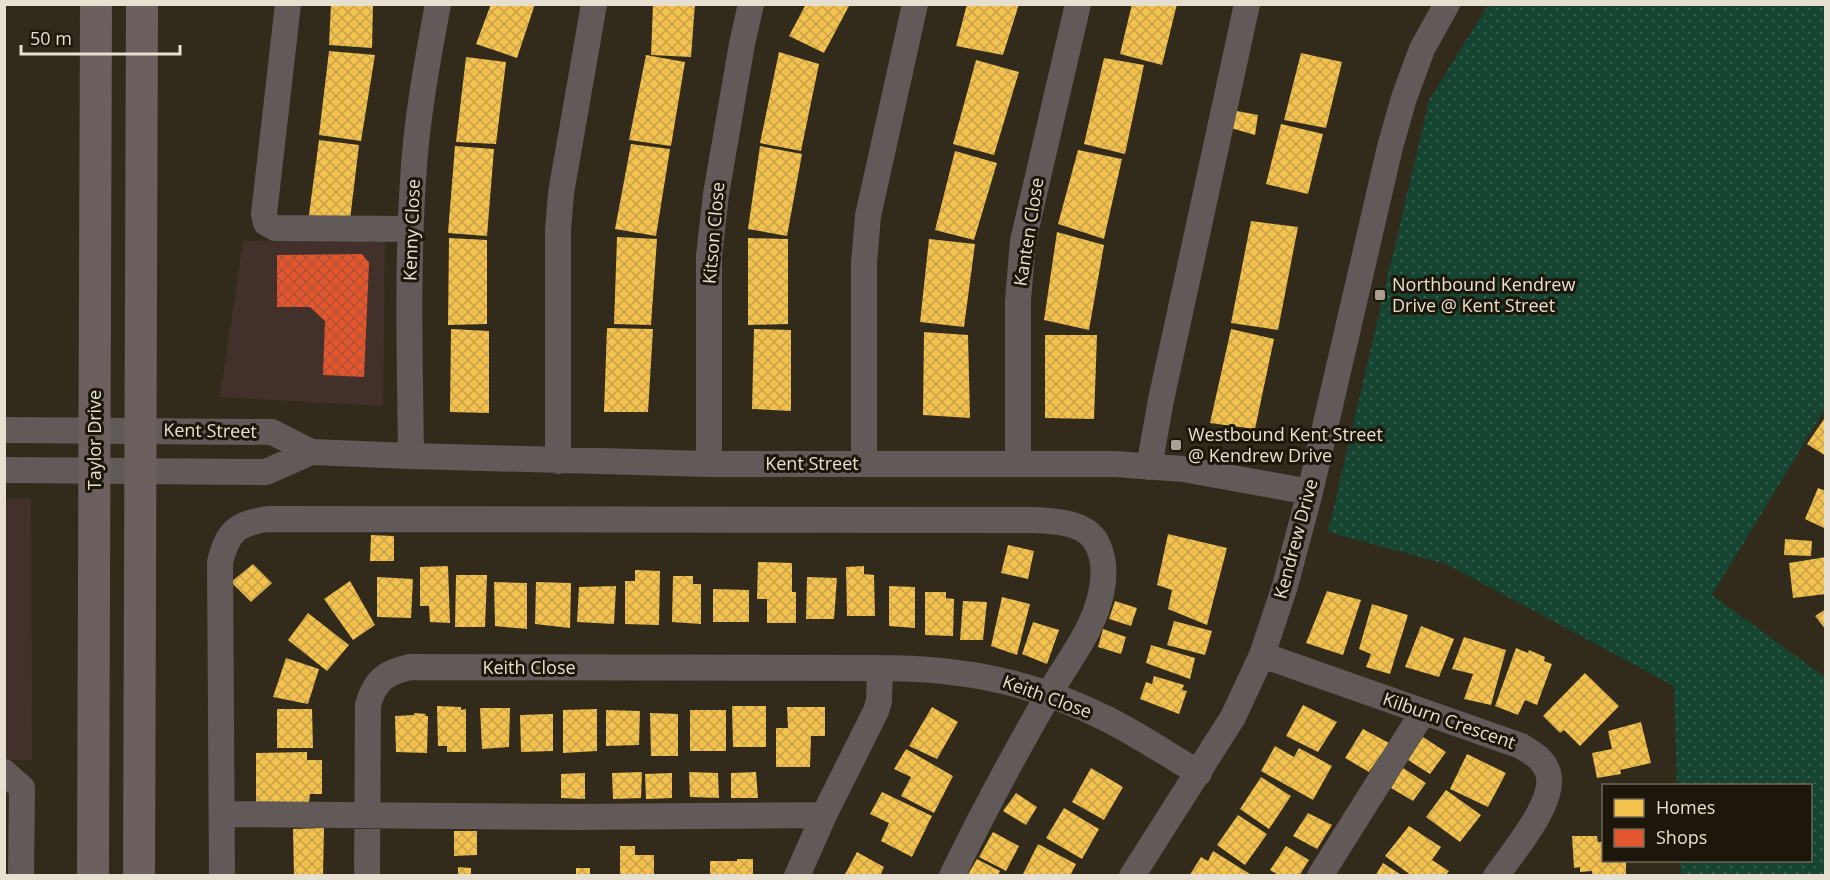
<svg xmlns="http://www.w3.org/2000/svg" width="1830" height="880" viewBox="0 0 1830 880" font-family="'Open Sans',sans-serif">
<style>
.commercial{fill:#42312a}
.park{fill:url(#park-dots)}
.homes{fill:url(#homes-cross-hatch)}
.shops{fill:url(#shops-cross-hatch)}
.lines{fill:none;stroke-linecap:round;stroke-linejoin:round}
.minor{stroke:#625959;stroke-width:26}
.major{stroke:#6c605e;stroke-width:32}
.poi-dot{fill:#a8a090;stroke:#1d170b;stroke-width:2}
.labels{text-anchor:middle;stroke-width:6;stroke-linejoin:round;paint-order:stroke}
.street-label{font-size:18px;fill:#e7dfcf;stroke:#1d170b}
.poi-label{font-size:18px;fill:#e7dfcf;stroke:#1d170b;text-anchor:start}
</style>
<defs>
<pattern id="park-dots" width="8" height="8" patternUnits="userSpaceOnUse" patternTransform="scale(1.5)"><rect width="8" height="8" fill="#154531"/><path d="M2 2h.1M6 6h.1" fill="none" stroke="#375f4e" stroke-width="1.8" stroke-linecap="round"/></pattern>
<pattern id="homes-cross-hatch" width="8" height="8" patternUnits="userSpaceOnUse" patternTransform="scale(1.5)"><rect width="8" height="8" fill="#f2c14e"/><path d="M0 0l8 8M0 8l8-8" fill="none" stroke="#c7a24a"/></pattern>
<pattern id="shops-cross-hatch" width="8" height="8" patternUnits="userSpaceOnUse" patternTransform="scale(1.5)"><rect width="8" height="8" fill="#e4572e"/><path d="M0 0l8 8M0 8l8-8" fill="none" stroke="#b45133"/></pattern>
</defs>
<rect width="100%" height="100%" fill="#322a1b"/>
<!-- commercial -->
<path class="commercial" d="M385 239 383 406 220 397 243 241Z
M31 498 32 760H5L4 499Z"/>
<!-- park -->
<path class="park" d="M1488 5H1825V409L1712 595 1825 677V875H1681L1680 861 1810 860V786L1677 785 1674 686 1446 564 1328 532 1429 100Z"/>
<!-- homes -->
<path class="homes" d="M331 4H373L372 48 329 45Z
M491 4H535L517 58 476 44Z
M653 4H695L691 57 651 55Z
M806 4H850L824 53 789 36Z
M967 4H1019L1003 55 956 46Z
M1132 4H1177L1162 65 1120 54Z
M329 51 375 55 361 141 319 135Z
M779 52 819 64 801 151 760 143Z
M1301 53 1342 62 1326 128 1284 120Z
M646 55 685 62 671 146 629 140Z
M466 57 506 62 496 144 456 142Z
M1104 58 1144 65 1125 154 1084 144Z
M976 60 1019 72 994 155 953 144Z
M1237 111 1258 115 1255 135 1231 128Z
M1281 124 1323 134 1308 194 1266 184Z
M319 140 359 145 349 228 308 222Z
M631 144 670 149 656 236 615 229Z
M455 146 494 149 487 236 448 233Z
M760 146 802 154 787 236 748 229Z
M1078 150 1122 159 1104 239 1058 224Z
M955 151 997 163 974 240 935 230Z
M1251 221 1298 227 1278 330 1231 323Z
M1057 232 1104 245 1089 330 1044 320Z
M617 237 657 239 651 325 614 324Z
M449 238 487 240V324L448 325Z
M748 238 788 239V324L748 325Z
M929 239 975 244 964 327 920 322Z
M607 328 653 329 648 412H604Z
M451 329 489 331V413L450 412Z
M754 329 791 330V411L752 409Z
M1231 329 1274 339 1255 429 1210 423Z
M924 332 968 335 970 418 923 415Z
M1045 335H1097L1094 419 1045 418Z
M1826 416V456L1807 444Z
M1818 488 1826 491V529L1805 519Z
M1168 534 1227 548 1207 625 1168 609 1172 590 1157 585Z
M371 535 394 536V561H370Z
M1785 539 1812 541 1811 556 1784 555Z
M1008 545 1034 551 1028 579 1001 573Z
M1826 557V594L1793 598 1789 563Z
M758 562 792 563V592H796V623H767V599H757Z
M253 564 272 583 251 602 231 582Z
M448 566 450 623 430 622 429 606H420V567Z
M864 566V574L874 575 875 616H847L846 567Z
M635 570 660 571 659 625 625 624V581H635Z
M456 575H487L485 627H455Z
M673 576H693V584H701V624L672 622Z
M377 577 413 579 411 618 377 617Z
M807 577 837 578 834 619H806Z
M350 581 375 625 353 640 324 599Z
M494 582 527 583V629L495 626Z
M536 582 571 583 570 628 535 624Z
M616 586 614 624 577 622 579 587Z
M889 586 915 587V628L889 626Z
M713 589 749 590V622H713Z
M1327 591 1361 600 1343 655 1306 643Z
M925 592H946V598L954 599 953 636 925 635Z
M1002 597 1030 604 1017 655 991 646Z
M963 601 987 602 983 640H960Z
M1115 601 1137 608 1131 626 1109 619Z
M1372 604 1408 615 1390 674 1366 667 1371 654 1359 649Z
M1826 609V630L1815 616Z
M308 613 349 645 327 671 288 640Z
M1174 621 1212 631 1205 655 1167 645Z
M1033 622 1059 630 1047 664 1022 654Z
M1421 626 1454 639 1439 677 1405 667Z
M1103 629 1126 637 1121 654 1098 647Z
M1464 637 1506 650 1491 705 1464 699 1473 674 1452 669Z
M1151 645 1195 658 1190 679 1146 663Z
M1516 648 1528 653 1529 650 1545 657 1544 661 1552 664 1537 705 1525 700 1518 715 1495 706Z
M286 658 319 669 308 704 273 697Z
M1585 673 1619 706 1580 746 1564 730 1560 733 1543 716Z
M1154 676 1184 685 1182 690 1187 691 1179 714 1140 699 1146 682 1152 684Z
M1303 705 1337 722 1318 752 1286 736Z
M437 706 461 707V710L466 709V752H447V746H438Z
M732 706H766V747H733Z
M787 707H825V736H811L810 767H776V728H788Z
M932 707 958 722 937 759 909 746Z
M480 708H510L509 747 482 749Z
M277 709H312L313 748H277Z
M597 709V751L563 753V710Z
M606 710 640 711 639 745 606 746Z
M690 710H726V751H690Z
M414 713 426 714 425 716H428L427 753 396 752 395 716 414 715Z
M650 713 678 714V756H651Z
M553 714V751L521 752 520 715Z
M1641 722 1651 763 1620 770 1621 774 1597 778 1592 753 1612 749 1608 731Z
M1363 729 1389 743 1369 772 1345 758Z
M1423 737 1446 752 1430 774 1408 760Z
M1275 746 1294 757 1299 748 1332 766 1313 800 1261 771Z
M906 749 953 776 934 813 901 796 911 777 894 769Z
M307 752V760H322V794H310L309 802H256V753Z
M1467 754 1506 773 1488 807 1450 789Z
M1091 768 1123 787 1104 820 1072 802Z
M1403 768 1426 783 1413 801 1391 788Z
M642 772 641 798 613 799 612 773Z
M689 772 718 773 719 798 690 797Z
M756 772 758 798H731V773Z
M585 773V799L561 798V774Z
M672 773V798L646 799 645 774Z
M1261 777 1291 796 1269 829 1240 809Z
M1446 790 1481 815 1460 842 1426 817Z
M882 792 932 816 912 857 881 841 889 823 870 814Z
M1016 793 1037 807 1026 825 1003 811Z
M1064 808 1099 829 1082 859 1046 838Z
M1308 813 1332 825 1317 849 1293 836Z
M1238 815 1267 834 1245 865 1217 845Z
M1409 826 1441 847 1432 860 1449 871 1445 876H1412L1385 856Z
M324 828 323 876H294L293 829Z
M454 831H477V855L454 856Z
M993 832 1019 846 1006 871 979 857Z
M1572 836H1597L1598 842H1604V860H1626V876H1592V871L1580 872V867L1574 868Z
M1038 844 1076 864 1070 876H1022Z
M620 846H635V855H654V876H620Z
M1286 846 1309 860 1299 876H1280L1270 870Z
M1213 851 1250 874 1249 876H1189L1201 857 1208 861Z
M857 852 884 867 880 876H844Z
M737 859H753V876H710V861H737Z
M977 859 1000 871 998 876H967Z
M1383 863 1403 876H1375Z
M458 867 471 868V876H458Z
M576 868H590V876H576Z"/>
<!-- shops -->
<path class="shops" d="M362 254 369 263 364 377 323 375 325 321 310 307H277V255Z"/>
<g class="lines">
<!-- minor -->
<path class="minor" d="M288 4 264 214 266 223 275 228 410 229
M4 430 272 432 311 452 411 456 709 464H1115L1183 469 1310 492
M411 456C410 365 407 273 413 181 416 122 427 63 438 4
M558 461V230L561 193 594 4
M709 464V256L716 194 742 44 751 4
M864 464V263L868 216 915 4
M1018 464V300L1023 241 1078 4
M1149 467 1161 400 1247 4
M4 470 266 472 311 452
M1262 655 1521 746C1531 752 1542 758 1547 770 1560 798 1512 853 1496 876
M880 668C963 668 1033 682 1107 719 1139 735 1168 755 1199 773
M4 772 22 788 21 876
M222 814 577 817 824 815
M222 876 220 562C228 531 236 524 268 519L1033 520C1056 521 1090 522 1099 548 1107 568 1103 591 1096 611 1085 641 1064 667 1049 694 1015 753 982 814 952 876
M367 876 368 705C375 680 385 673 410 667L880 668 879 701 876 711 824 815 797 876
M1132 876 1233 717 1262 655 1285 586 1310 492 1390 147 1404 98 1422 49 1447 4
M1320 876 1423 712"/>
<!-- major -->
<path class="major" d="M93 876 96 4
M139 876 142 4"/>
</g>
<!-- markers -->
<g class="poi-dot">
<rect x="1374" y="289" width="12" height="12" rx="3"/>
<rect x="1170" y="439" width="12" height="12" rx="3"/>
</g>
<g class="labels">
<!-- street labels -->
<g class="street-label">
<text transform="translate(412 230) rotate(-88)" y="6">Kenny Close</text>
<text transform="translate(1029 232) rotate(-81)" y="6">Kanten Close</text>
<text transform="translate(714 233) rotate(-85)" y="6">Kitson Close</text>
<text transform="translate(210 431) rotate(1)" y="6">Kent Street</text>
<text transform="translate(95 440) rotate(-90)" y="6">Taylor Drive</text>
<text x="812" y="470">Kent Street</text>
<text transform="translate(1296 539) rotate(-75)" y="6">Kendrew Drive</text>
<text x="529" y="674">Keith Close</text>
<text transform="translate(1047 697) rotate(20)" y="6">Keith Close</text>
<text transform="translate(1449 721) rotate(19)" y="6">Kilburn Crescent</text>
</g>
<!-- poi labels -->
<g class="poi-label">
<text x="1392" y="291">Northbound Kendrew<tspan x="1392" dy="21">Drive @ Kent Street</tspan></text>
<text x="1188" y="441">Westbound Kent Street<tspan x="1188" dy="21">@ Kendrew Drive</tspan></text>
</g>
</g>
<!-- border -->
<rect width="1830" height="880" fill="none" stroke="#e7dfcf" stroke-width="12"/>
<!-- legend -->
<rect x="1602" y="784" width="210" height="78" fill="#1d170b" stroke="#6e6759" stroke-width="1.5"/>
<rect x="1614" y="799" width="30" height="18" fill="#f2c14e" stroke="#6e6759" stroke-width="1.5"/>
<text x="1656" y="814" font-size="18" fill="#e7dfcf">Homes</text>
<rect x="1614" y="829" width="30" height="18" fill="#e4572e" stroke="#6e6759" stroke-width="1.5"/>
<text x="1656" y="844" font-size="18" fill="#e7dfcf">Shops</text>
<!-- scale -->
<path d="M21 45v9h159v-9" fill="none" stroke="#e7dfcf" stroke-width="3"/>
<text x="30" y="45" font-size="18" fill="#e7dfcf" stroke="#1d170b" stroke-width="4.5" paint-order="stroke">50 m</text>
</svg>
